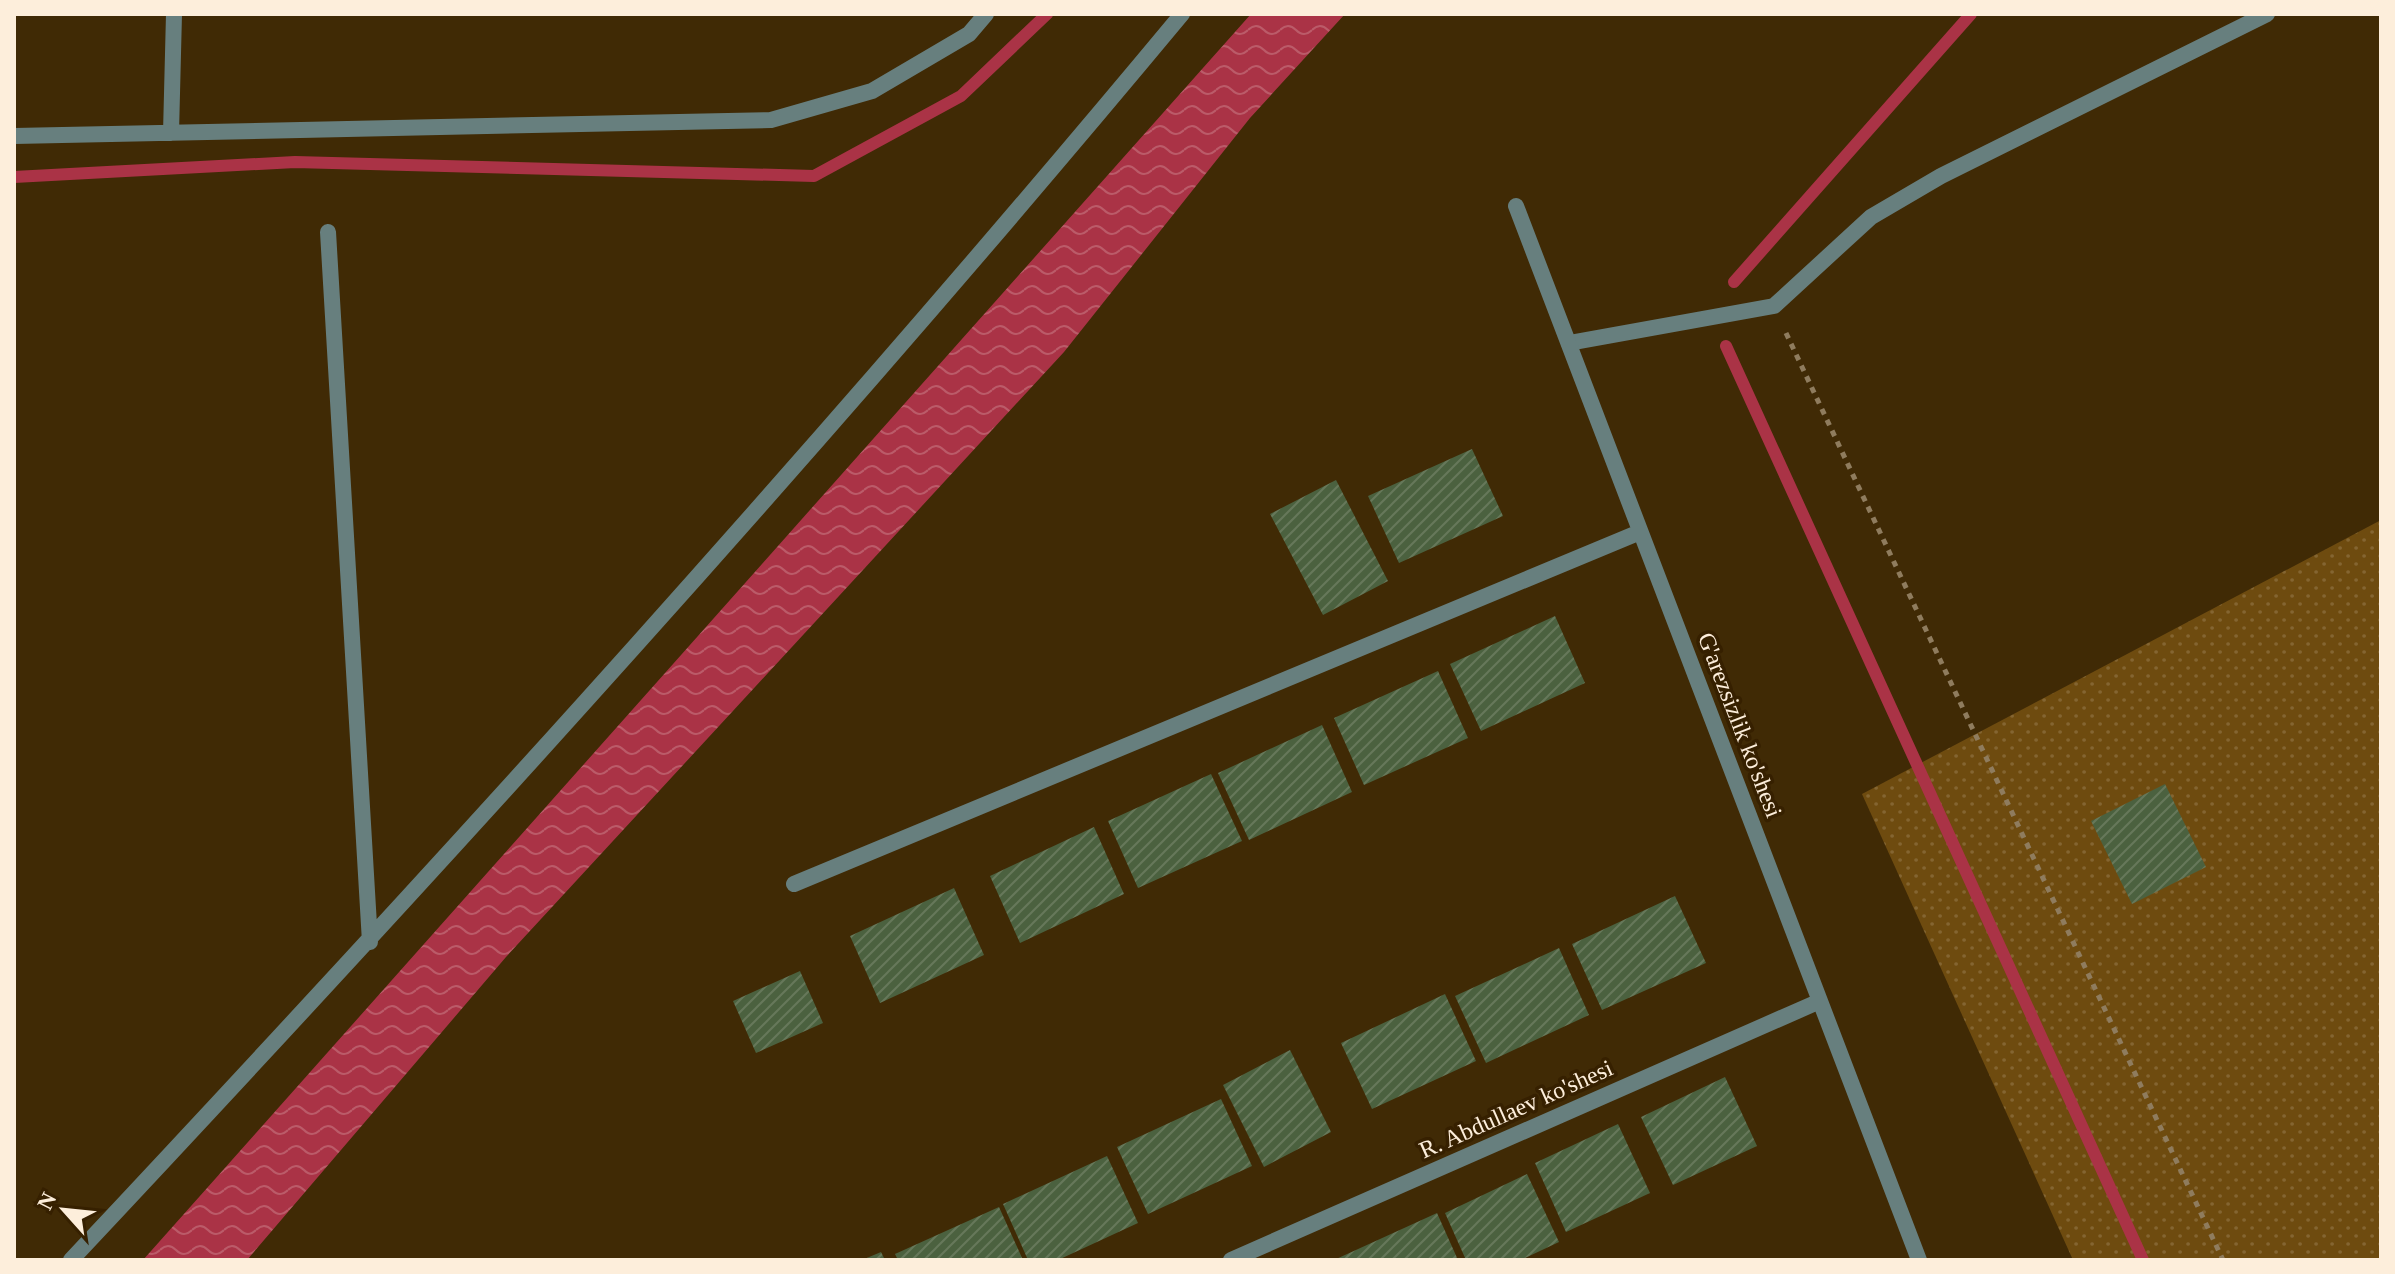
<svg xmlns="http://www.w3.org/2000/svg" width="2395" height="1274" viewBox="0 0 2395 1274" font-family="Georgia,serif">
<style>
.grass{fill:url(#grass-dots)}
.water{fill:url(#water-waves)}
.lines{fill:none;stroke-linecap:round;stroke-linejoin:round}
.stream{stroke:#aa3346;stroke-width:12}
.building{fill:url(#building-hatch)}
.path{stroke:#8f7c5e;stroke-width:5;stroke-dasharray:6 6;stroke-linecap:butt}
.lane{stroke:#677f7e;stroke-width:16}
.street{stroke:#677f7e;stroke-width:16}
.labels{text-anchor:middle;stroke-width:7;stroke-linejoin:round;paint-order:stroke}
.street-label{font-size:24px;fill:#fdeedb;stroke:#362000}
</style>
<defs>
<pattern id="grass-dots" width="8" height="8" patternUnits="userSpaceOnUse" patternTransform="scale(2)"><rect width="8" height="8" fill="#6e4b0f"/><path d="M2 2h.1M6 6h.1" fill="none" stroke="#846531" stroke-width="1.8" stroke-linecap="round"/></pattern>
<pattern id="water-waves" width="16" height="10" patternUnits="userSpaceOnUse" patternTransform="scale(2)"><rect width="16" height="10" fill="#aa3346"/><path d="M0 5q4-4 8 0t8 0" fill="none" stroke="#bb5b69"/></pattern>
<pattern id="building-hatch" width="6" height="6" patternUnits="userSpaceOnUse" patternTransform="scale(2)"><rect width="6" height="6" fill="#4b613f"/><path d="M-1 1l2-2M0 6l6-6M5 7l2-2" fill="none" stroke="#66785a"/></pattern>
</defs>
<rect width="100%" height="100%" fill="#402a05"/>
<!-- grass -->
<path class="grass" d="M2381 520V1260H2073L1862 794Z"/>
<!-- water -->
<path class="water" d="M1251 14H1345L1250 118 1064 352 506 957 247 1260H143Z"/>
<g class="lines">
<!-- stream -->
<path class="stream" d="M14 177 295 162 814 176 961 96 1047 14
M1734 282 1971 14
M1726 346 2143 1260"/>
</g>
<!-- building -->
<path class="building" d="M1472 449 1503 516 1399 563 1368 496Z
M1336 480 1388 581 1323 615 1270 514Z
M1555 616 1585 683 1481 731 1450 664Z
M1438 671 1468 738 1364 785 1334 718Z
M1322 725 1352 792 1249 840 1218 773Z
M1211 774 1242 841 1138 888 1108 821Z
M2165 784 2206 867 2132 904 2091 821Z
M1094 827 1124 894 1020 943 990 876Z
M954 888 984 955 880 1003 850 936Z
M1675 896 1706 963 1602 1010 1572 944Z
M1559 948 1589 1015 1486 1063 1455 996Z
M800 971 823 1023 756 1053 733 1001Z
M1445 994 1476 1061 1372 1109 1341 1043Z
M1290 1050 1331 1132 1264 1167 1223 1085Z
M1725 1077 1757 1146 1673 1185 1641 1117Z
M1221 1099 1252 1166 1148 1214 1117 1147Z
M1618 1124 1650 1193 1566 1232 1535 1163Z
M1107 1156 1138 1223 1058 1260H1028L1003 1204Z
M1527 1174 1559 1242 1521 1260H1466L1445 1213Z
M999 1207 1023 1260H898L895 1254Z
M1437 1213 1458 1260H1334Z
M881 1252 885 1260H862Z"/>
<g class="lines">
<!-- path -->
<path class="path" d="M1786 333 2223 1260"/>
<!-- lane -->
<path class="lane" d="M1569 343 1774 306 1871 217 1941 176 2267 14"/>
<!-- street -->
<path class="street" d="M171 133 174 14
M14 136 771 120 872 91 969 34 986 14
M1516 206 1919 1260
M328 232 370 942
M794 884 1640 532
M71 1260C452 854 826 442 1182 14
M1231 1260 1820 1001"/>
</g>
<g class="labels">
<!-- street labels -->
<g class="street-label">
<text transform="translate(1740 725) rotate(69)" y="8">G'arezsizlik ko'shesi</text>
<text transform="translate(1516 1109) rotate(-24)" y="8">R. Abdullaev ko'shesi</text>
</g>
</g>
<!-- border -->
<rect width="2395" height="1274" fill="none" stroke="#fdeedb" stroke-width="32"/>
<!-- north arrow -->
<g transform="translate(64 1210) rotate(297)" stroke="#362000" stroke-width="6" paint-order="stroke">
<path d="M0-6L14 30L0 20L-14 30Z" fill="#fdeedb"/>
<text y="-12" font-size="22" font-weight="bold" text-anchor="middle" fill="#fdeedb">N</text>
</g>
</svg>
